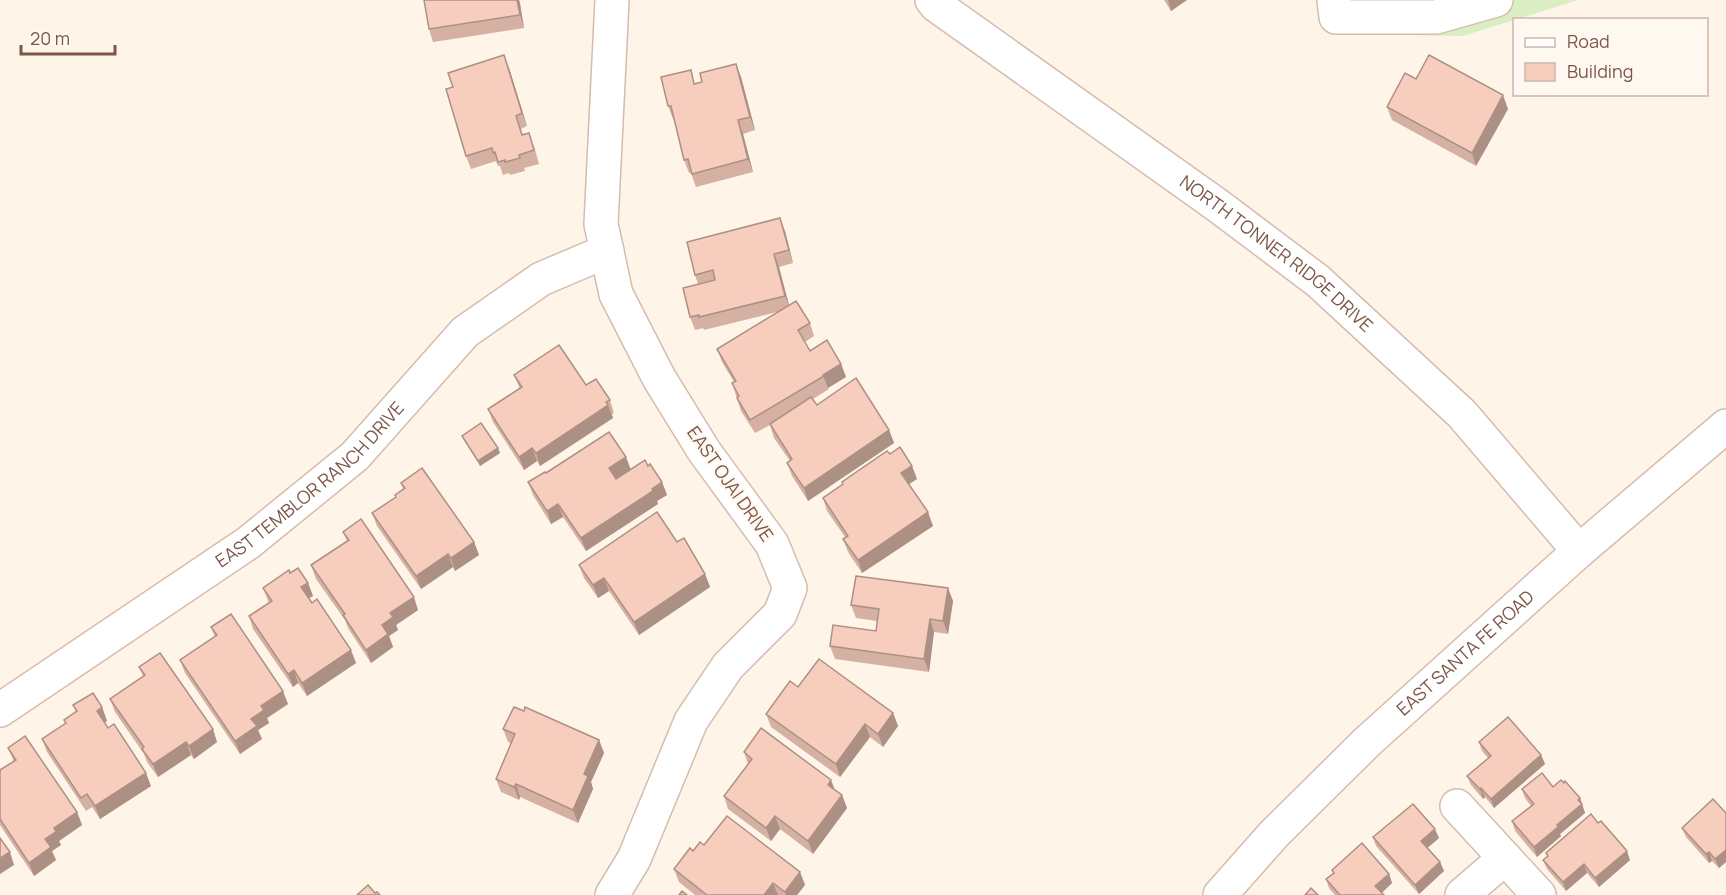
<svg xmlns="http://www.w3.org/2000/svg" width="1726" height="895" font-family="Manrope,sans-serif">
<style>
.green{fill:#daeec4}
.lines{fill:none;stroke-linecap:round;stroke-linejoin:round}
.minor-casing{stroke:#d5bcaf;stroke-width:36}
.minor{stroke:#fff;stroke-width:33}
.wall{fill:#d4b1a3}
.shaded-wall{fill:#ad9084}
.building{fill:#f7cebd;stroke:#ad9084;stroke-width:1.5}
.labels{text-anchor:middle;stroke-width:4.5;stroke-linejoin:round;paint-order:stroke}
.street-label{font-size:18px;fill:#7c5648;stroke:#fff8f1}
</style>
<rect width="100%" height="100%" fill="#fef4e8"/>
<!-- green -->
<polygon class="green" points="1408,0 1578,0 1463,36 1413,35"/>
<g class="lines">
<defs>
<g id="minor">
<path id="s1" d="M 932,0 L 936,5 L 1217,205 L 1318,281 L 1462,414 L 1579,551"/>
<polyline points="1334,0 1336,17 1436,17 1496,0"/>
<path id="s2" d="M 0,710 L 248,543 L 355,456 L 465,332 L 541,279 L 607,251"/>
<polyline points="1457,806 1539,895"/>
<polyline points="612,895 634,859 691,721 728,666 780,614 790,588 772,544 704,451 659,378 616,294 601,224 612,0"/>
<path id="s3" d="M 1220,895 L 1274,834 L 1367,742 L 1579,551 L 1726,426"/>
<polyline points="1462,895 1505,858"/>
</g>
</defs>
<!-- minor casing -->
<use href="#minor" class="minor-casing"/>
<!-- minor -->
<use href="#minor" class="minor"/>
</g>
<!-- wall -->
<g class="wall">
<polygon points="427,0 519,0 524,28 433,42 429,29"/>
<polygon points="1164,0 1187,0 1171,11"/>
<polygon points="509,68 527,126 521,129 523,135 534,146 539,164 524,168 525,171 510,175 509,173 503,175 500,166 498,166 496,161 471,169 466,156"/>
<polygon points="741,77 755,130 743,134 753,172 696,187 691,173 689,173 684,160 674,119 673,119 668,106 696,84"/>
<polygon points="1416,79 1508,109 1476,166 1392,120 1387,107"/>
<polygon points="785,231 793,263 779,267 789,306 810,323 814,336 805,342 810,351 841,364 846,377 828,388 829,389 813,399 817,405 889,430 894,443 808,501 792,476 787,463 790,461 774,438 770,425 755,433 741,411 732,383 734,382 722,362 717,349 781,311 704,330 703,328 695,330 690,317 698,284 695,275"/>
<polygon points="514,375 586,385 610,400 614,413 612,414 613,418 540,466 537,461 524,470 493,422 488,409 520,389"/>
<polygon points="462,436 500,453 480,466 464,440"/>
<polygon points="890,454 912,466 917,479 909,484 933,526 862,573 848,552 843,539 845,537 827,511 823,498 843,485 842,482"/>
<polygon points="648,466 662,482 667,495 657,501 658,504 586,551 563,517 551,524 533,495 528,482 546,473 630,469"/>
<polygon points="401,483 474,542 479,555 455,571 453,567 421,589 377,526 372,513 396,497 403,489"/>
<polygon points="343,532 418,610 396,625 398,630 389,636 393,647 371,663 348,628 345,620 316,579 311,565 347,541"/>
<polygon points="677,542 705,574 710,587 639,635 609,591 598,598 584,578 579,565"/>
<polygon points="290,573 308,583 313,596 308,598 356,663 307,696 298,683 293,687 253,629 249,616 269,603 263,588"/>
<polygon points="948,588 953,601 948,634 934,632 929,672 835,659 830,646 876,631 877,621 856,618 851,605"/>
<polygon points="211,627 288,704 267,718 269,723 258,730 262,739 240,754 185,673 180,660 215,637"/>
<polygon points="139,667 217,742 194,759 191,755 158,777 147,762 144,754 115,712 110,699 143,676"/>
<polygon points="798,687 893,713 898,726 883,747 870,737 840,777 771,727 766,714"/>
<polygon points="73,705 102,707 107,721 104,723 151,786 100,819 92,807 86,811 47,752 42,739 66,723 64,720 76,712"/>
<polygon points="524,711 599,740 604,753 591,782 593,789 578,823 520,797 519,800 501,792 496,779 511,743 508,742 503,729"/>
<polygon points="1479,742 1541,755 1545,764 1494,808 1485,797 1483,799 1471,785 1467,776 1488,758 1482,751"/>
<polygon points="8,748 77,812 82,825 59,841 61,845 52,851 56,860 34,876 0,825 0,770 14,762"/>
<polygon points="744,752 834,790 842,795 847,808 813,854 780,829 771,841 728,809 724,796 748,764"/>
<polygon points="1553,787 1580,798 1585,813 1560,834 1561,836 1537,857 1515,831 1512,821 1531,806 1525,798 1522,789"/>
<polygon points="1726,813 1726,862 1719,868 1712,861 1709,863 1686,837 1682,828"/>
<polygon points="1373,837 1439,838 1427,848 1440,862 1444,871 1419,894 1376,846"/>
<polygon points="693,851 800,872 805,885 797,895 695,895 679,882 674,869"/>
<polygon points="1546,853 1630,860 1599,887 1587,873 1566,891 1547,869 1543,860 1547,857"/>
<polygon points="1332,870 1389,874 1392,883 1382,893 1384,895 1335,895 1329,888 1326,879 1333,873"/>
</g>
<!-- shaded-wall -->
<g class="shaded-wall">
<polygon points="517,0 519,0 520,3 524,28 520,15"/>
<polygon points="1168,0 1187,0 1171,11"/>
<polygon points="504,55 509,68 527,126 522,113"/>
<polygon points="736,64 741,77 755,130 750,117"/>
<polygon points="1503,95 1508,109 1476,166 1472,153"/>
<polygon points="738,120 743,134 753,172 748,159"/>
<polygon points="780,218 785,231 793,263 789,250"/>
<polygon points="774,254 779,267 790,309 785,296"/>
<polygon points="841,364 846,377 828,388 823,375"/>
<polygon points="608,405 613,418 540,466 536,453"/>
<polygon points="889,430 894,443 808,501 804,488"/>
<polygon points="498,448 500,453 480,466 478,461"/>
<polygon points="532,448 537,461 524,470 519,457"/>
<polygon points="626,457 631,470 614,481 609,468"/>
<polygon points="912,466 917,479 906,486 901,473"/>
<polygon points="662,482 667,495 657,501 658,504 586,551 581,538"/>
<polygon points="558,504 563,517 551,524 547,511"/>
<polygon points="928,512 933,526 862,573 858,560"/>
<polygon points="474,542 479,555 455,571 451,558"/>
<polygon points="448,554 453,567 421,589 416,576"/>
<polygon points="705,574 710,587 639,635 634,622"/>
<polygon points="604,578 609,591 598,598 593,585"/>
<polygon points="308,583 313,596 306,600 301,587"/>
<polygon points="948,588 953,601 948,634 943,621"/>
<polygon points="414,597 418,610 396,625 398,630 389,636 393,647 371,663 366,650 382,625 390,613"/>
<polygon points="930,619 934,632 929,672 924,659"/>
<polygon points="351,650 356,663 307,696 302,683"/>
<polygon points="294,670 298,683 293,687 288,674"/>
<polygon points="283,691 288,704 267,718 269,723 258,730 262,739 240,754 235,741 261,706"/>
<polygon points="102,707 107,721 102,724 97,711"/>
<polygon points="893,713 898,726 883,747 878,734"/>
<polygon points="865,724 870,737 840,777 836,764"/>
<polygon points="213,729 217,742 194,759 189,746"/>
<polygon points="599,740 604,753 591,782 593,789 578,823 573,810 584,774"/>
<polygon points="186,742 191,755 158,777 153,764"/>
<polygon points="1541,755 1545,764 1494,808 1491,799"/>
<polygon points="146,773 151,786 100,819 95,806"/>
<polygon points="831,780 836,793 828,785"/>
<polygon points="516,784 520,797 519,800 514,787"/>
<polygon points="1481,788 1485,797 1483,799 1480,789"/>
<polygon points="842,795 847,808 813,854 808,841"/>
<polygon points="1580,798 1585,813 1560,834 1561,836 1537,857 1534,847"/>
<polygon points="77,812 82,825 59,841 61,845 52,851 56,860 34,876 29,863 54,828"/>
<polygon points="775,816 780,829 771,841 766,828"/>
<polygon points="1435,829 1439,838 1425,850 1421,841"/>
<polygon points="1726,850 1726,862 1719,868 1715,859"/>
<polygon points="1627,851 1630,860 1599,887 1595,878"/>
<polygon points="10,852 14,865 0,874 0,858"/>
<polygon points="1709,852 1712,861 1709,863 1706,854"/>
<polygon points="1440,862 1444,871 1419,894 1415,885"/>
<polygon points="1584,864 1587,873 1566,891 1563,882"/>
<polygon points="800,872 805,885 797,895 786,895 785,892"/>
<polygon points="1389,874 1392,883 1379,895 1375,886"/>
<polygon points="773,883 778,895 764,895"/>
</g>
<!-- building -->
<g class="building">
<polygon points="424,0 517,0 520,15 429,29"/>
<polygon points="504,55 522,113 516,116 522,135 529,133 534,150 519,155 520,158 505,162 505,160 498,162 495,152 493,153 492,148 466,156 446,89 453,87 448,73"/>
<polygon points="1429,55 1503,95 1472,153 1387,107 1405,73 1416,79"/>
<polygon points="736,64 750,117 738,120 748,159 692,174 688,159 684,160 671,106 668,106 661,77 691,70 694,84 702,82 700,73"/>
<polygon points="780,218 789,250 774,254 785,296 699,317 699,315 690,317 683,288 715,280 713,270 695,275 687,242"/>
<polygon points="796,301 810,323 798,330 810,351 827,340 841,364 823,375 824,376 750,420 737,398 739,396 732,383 736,381 717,349"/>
<polygon points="559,345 586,385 596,379 610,400 606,402 608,405 536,453 532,448 519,457 488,409 522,387 514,375"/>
<polygon points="856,378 889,430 804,488 787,463 792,459 770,424 811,397 817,405"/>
<polygon points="481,423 498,448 478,461 462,436"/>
<polygon points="609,432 626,457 609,468 616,479 645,460 648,466 650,464 662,482 652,489 653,491 581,538 558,504 547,511 528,482 545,472 546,473"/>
<polygon points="900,447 912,466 901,473 928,512 858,560 843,539 848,536 823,498 843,484 842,482 887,451 890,454"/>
<polygon points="422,468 474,542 451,558 448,554 416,576 372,513 396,497 395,495 405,488 401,483"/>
<polygon points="657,512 677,542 684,538 705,574 634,622 604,578 593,585 579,565"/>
<polygon points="361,519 414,597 390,613 393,617 382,625 388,634 366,650 343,615 345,614 311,565 349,540 343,532"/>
<polygon points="298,568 308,583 301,587 312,603 317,599 351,650 302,683 294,670 288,674 249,616 272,601 263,588 289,570 290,573"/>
<polygon points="856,576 948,588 943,621 930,619 924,659 830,646 833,625 876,631 879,609 851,605"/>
<polygon points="231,614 283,691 261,706 264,710 251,719 257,726 235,741 180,660 217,635 211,627"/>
<polygon points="160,653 213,729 189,746 186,742 153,764 142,749 144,747 110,699 145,675 139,667"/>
<polygon points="819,659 893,713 878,734 865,724 836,764 766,714 790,681 798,687"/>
<polygon points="93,693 102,707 97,711 108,728 114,724 146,773 95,806 87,794 81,798 42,739 66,723 64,720 77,711 73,705"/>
<polygon points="514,707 524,711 525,707 599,740 584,774 588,776 573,810 516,784 514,787 496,779 515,734 503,729"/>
<polygon points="1508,717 1541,755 1491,799 1481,788 1480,789 1467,776 1491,756 1479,742"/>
<polygon points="761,728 831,780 828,785 842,795 808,841 775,816 766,828 724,796 752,759 744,752"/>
<polygon points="25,736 77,812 54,828 56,832 45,839 51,847 29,863 0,819 0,770 16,760 8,748"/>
<polygon points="1542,773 1553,787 1561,780 1564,783 1565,781 1580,798 1578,800 1582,804 1557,825 1558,827 1534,847 1512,821 1534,804 1522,789"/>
<polygon points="1713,799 1726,813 1726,850 1715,859 1709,852 1706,854 1682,828"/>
<polygon points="1413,804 1435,829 1421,841 1440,862 1415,885 1373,837"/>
<polygon points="1591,814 1598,823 1601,821 1627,851 1595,878 1584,864 1563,882 1543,860 1548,856 1546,853"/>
<polygon points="727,816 800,872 785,892 773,883 764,895 707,895 674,869 690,848 693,851 700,842 704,845"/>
<polygon points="0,838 10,852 0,858"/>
<polygon points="1362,843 1389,874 1375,886 1384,895 1340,895 1326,879 1334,873 1332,870"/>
<polygon points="368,885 375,893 377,892 380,895 357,895"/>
<polygon points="1311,888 1318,895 1305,895"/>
<polygon points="682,891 687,895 679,895"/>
</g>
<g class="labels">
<!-- street labels -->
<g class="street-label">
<text dy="6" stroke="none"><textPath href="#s1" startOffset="428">NORTH TONNER RIDGE DRIVE</textPath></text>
<text dy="6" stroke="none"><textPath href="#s2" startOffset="384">EAST TEMBLOR RANCH DRIVE</textPath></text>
<text transform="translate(730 484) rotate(55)" y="6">EAST OJAI DRIVE</text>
<text dy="6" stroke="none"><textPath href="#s3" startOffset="345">EAST SANTA FE ROAD</textPath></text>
</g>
</g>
<!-- legend -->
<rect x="1513" y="18" width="195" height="78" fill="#fff8f1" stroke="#cbb7ad" stroke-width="1.5"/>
<rect x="1525" y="38" width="30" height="9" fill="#ffffff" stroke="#cbb7ad" stroke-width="1.5"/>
<text x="1567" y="48" font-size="18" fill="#7c5648">Road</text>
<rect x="1525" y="63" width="30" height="18" fill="#f7cebd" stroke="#cbb7ad" stroke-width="1.5"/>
<text x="1567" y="78" font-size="18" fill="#7c5648">Building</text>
<!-- scale -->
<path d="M21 45v9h94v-9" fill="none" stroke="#7c5648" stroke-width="3"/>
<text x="30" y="45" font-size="18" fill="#7c5648" stroke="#fff8f1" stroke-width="4.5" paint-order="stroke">20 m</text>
</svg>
